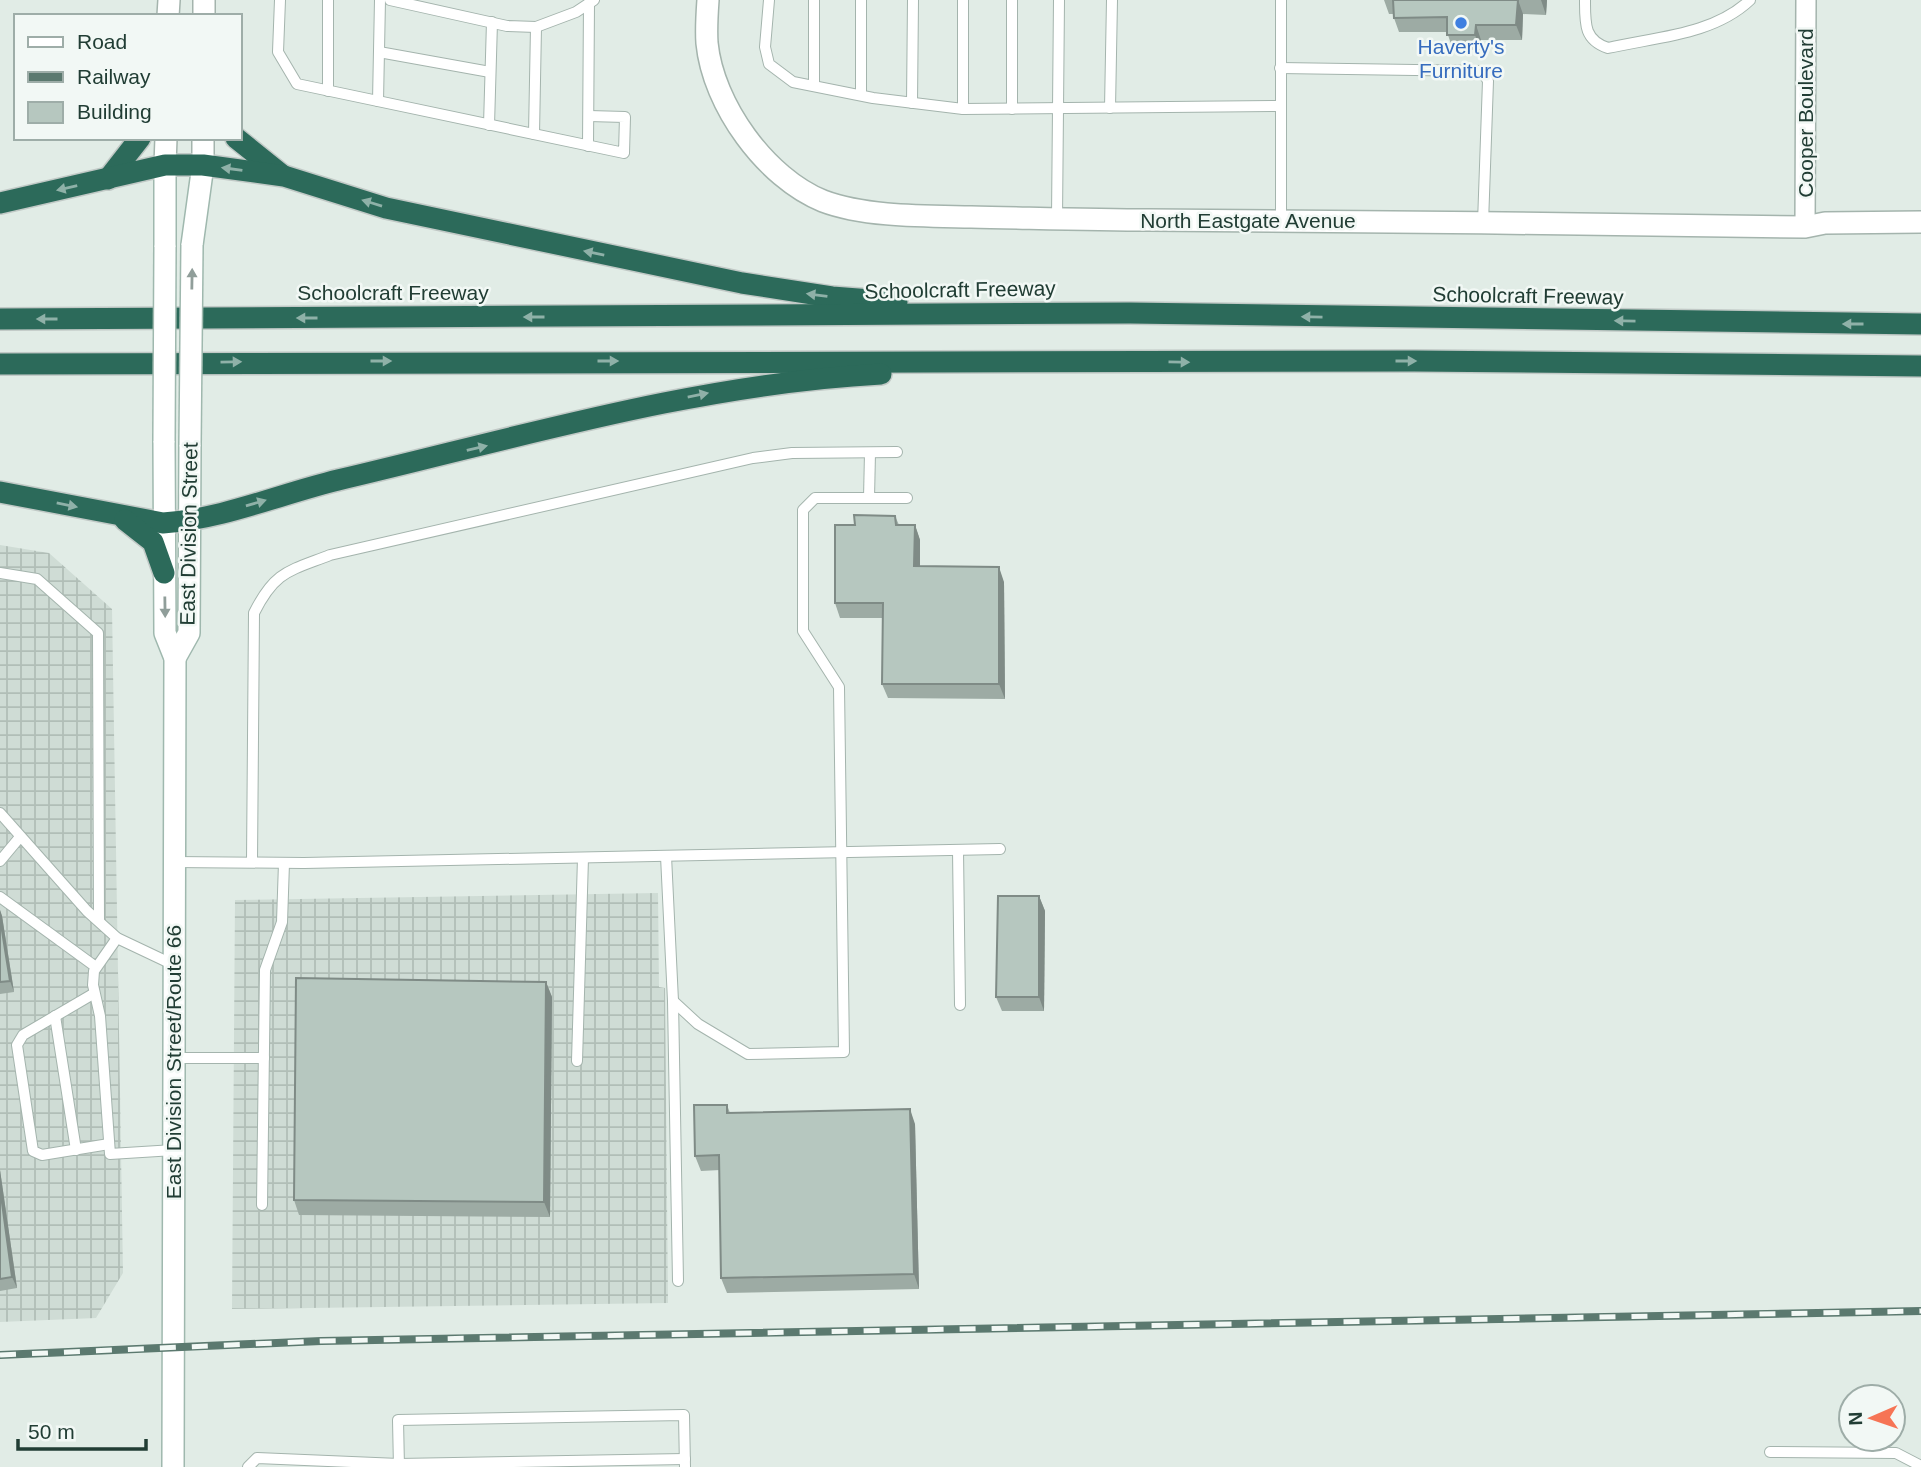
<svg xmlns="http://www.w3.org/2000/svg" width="1921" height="1467" font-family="Arial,sans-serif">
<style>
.industrial{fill:url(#industrial-grid)}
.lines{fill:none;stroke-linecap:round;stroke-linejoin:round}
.service-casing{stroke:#a4b4ad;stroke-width:12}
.minor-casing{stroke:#a4b4ad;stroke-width:22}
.tertiary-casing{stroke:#a4b4ad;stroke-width:24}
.secondary-casing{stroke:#9fb8ae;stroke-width:24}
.motorway-casing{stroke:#c1c9c6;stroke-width:24}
.service{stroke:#fff;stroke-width:10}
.minor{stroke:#fff;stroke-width:19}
.tertiary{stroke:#fff;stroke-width:21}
.secondary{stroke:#fff;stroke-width:21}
.motorway{stroke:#2c6a5a;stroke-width:21}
.rail-casing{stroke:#5b796f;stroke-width:8}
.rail{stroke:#f2f8f5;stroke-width:5;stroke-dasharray:16;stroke-linecap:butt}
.secondary-bridge-casing{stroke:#9fb8ae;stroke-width:24;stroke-linecap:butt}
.secondary-bridge{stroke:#fff;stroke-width:21}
.wall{fill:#9daba4}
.shaded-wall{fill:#7f8b86}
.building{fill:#b6c7bf;stroke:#7f8b86;stroke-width:2}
.oneway{fill:#8fb1a8}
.oneway2{fill:#909e9a}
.shop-dot{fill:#3f7fe0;stroke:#f2f8f5;stroke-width:2.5}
.labels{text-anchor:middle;stroke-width:5;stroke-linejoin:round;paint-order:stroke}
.shop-label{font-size:21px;fill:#366cbe;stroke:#f2f8f5}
.street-label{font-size:21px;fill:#213d34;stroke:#f2f8f5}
</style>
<defs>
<pattern id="industrial-grid" width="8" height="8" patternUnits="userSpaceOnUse" patternTransform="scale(1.75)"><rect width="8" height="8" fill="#cfdcd5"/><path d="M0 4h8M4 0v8" fill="none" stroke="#b1beb7"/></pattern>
</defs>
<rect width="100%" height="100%" fill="#e1ece6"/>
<!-- industrial -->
<g class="industrial">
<polygon points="0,545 49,553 112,609 123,1273 96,1318 0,1322"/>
<polygon points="658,893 659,987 665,988 668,1303 232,1309 235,900"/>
</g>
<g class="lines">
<defs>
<g id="service">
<polyline points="280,0 278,52 297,84 624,153 625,117 589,116"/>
<polyline points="390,0 507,26 536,27 576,12 594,0"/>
<polyline points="769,0 765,47 769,64 793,82 873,98 963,109 1280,106"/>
<polyline points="861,0 861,95"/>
<polyline points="963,0 963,109"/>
<polyline points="1012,0 1012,109"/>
<path d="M 1585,0 C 1585,24 1584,40 1608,48 C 1656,37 1713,35 1750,0"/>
<polyline points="379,52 490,72"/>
<polyline points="1280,68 1482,71 1488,81 1483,223"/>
<polyline points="814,86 814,0"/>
<polyline points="328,91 328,0"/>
<polyline points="378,101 380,0"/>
<polyline points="912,103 913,0"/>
<polyline points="1110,108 1112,0"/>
<polyline points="489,125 492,22"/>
<polyline points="534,134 536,27"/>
<polyline points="588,146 589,3"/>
<polyline points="1057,218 1059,0"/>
<polyline points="1281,221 1281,0"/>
<polyline points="869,498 870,453"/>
<polyline points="0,573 37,579 98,633 99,921"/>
<polyline points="0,813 87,911 117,938 174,965"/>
<polyline points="958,850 960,1005"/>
<polyline points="666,856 673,1001 678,1281"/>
<polyline points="0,861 20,837"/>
<polyline points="174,862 304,863 1000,849"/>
<path d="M 252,862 L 254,613 C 275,571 289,571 330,555 L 753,458 L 792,453 L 897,452"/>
<polyline points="0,897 96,967"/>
<polyline points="117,938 94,971 93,985 100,1016 110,1154 174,1150"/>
<polyline points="93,994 23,1035 17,1045 33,1151 42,1155 109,1144"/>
<polyline points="673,1001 698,1024 748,1054 844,1052 839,687 803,631 803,510 815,498 907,498"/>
<polyline points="55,1016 76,1150"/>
<polyline points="175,1058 264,1058"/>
<polyline points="577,1061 583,858"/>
<polyline points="262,1205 265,970 282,922 284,863"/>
<polyline points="1770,1452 1896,1453 1921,1466"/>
<polyline points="248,1467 257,1458 399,1464 685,1459"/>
<polyline points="399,1467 398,1420 684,1415 685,1467"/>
</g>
<polyline id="minor" points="1805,227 1806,0"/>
<g id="tertiary">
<polyline points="204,0 204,16"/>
<path d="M 708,0 C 707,14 706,29 707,43 C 713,105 766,178 823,201 C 865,217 926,216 971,217 C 1030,218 1090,220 1150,220 C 1368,221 1587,224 1805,227 L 1825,223 L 1921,222"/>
<polyline points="168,16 169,0"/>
<polyline points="165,165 166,138"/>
<polyline points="203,165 203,138"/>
</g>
<g id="secondary">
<polyline points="192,245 203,165"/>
<polyline points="165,247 165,165"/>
<polyline points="164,441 165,633 175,658 173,1467"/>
<polyline points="175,658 189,633 190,445"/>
</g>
<g id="motorway">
<polyline points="236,138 282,175"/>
<polyline points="108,179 140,138"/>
<polyline points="0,203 165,165 203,165 284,176 386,208 742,283 832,297 897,302"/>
<polyline points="0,319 1130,313 1921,324"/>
<polyline points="0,364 1414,361 1921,366"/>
<path d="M 0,492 L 163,523 C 223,519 280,494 338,480 C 517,438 696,384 881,374"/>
<polyline points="125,520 153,542 164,573"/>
</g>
</defs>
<!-- service casing -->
<use href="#service" class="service-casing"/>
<!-- minor casing -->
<use href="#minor" class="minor-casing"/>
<!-- tertiary casing -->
<use href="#tertiary" class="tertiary-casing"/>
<!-- secondary casing -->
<use href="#secondary" class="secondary-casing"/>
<!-- motorway casing -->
<use href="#motorway" class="motorway-casing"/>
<!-- service -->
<use href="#service" class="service"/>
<!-- minor -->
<use href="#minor" class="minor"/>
<!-- tertiary -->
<use href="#tertiary" class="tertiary"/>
<!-- secondary -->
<use href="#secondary" class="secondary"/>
<!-- motorway -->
<use href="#motorway" class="motorway"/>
<defs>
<polyline id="rail" points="0,1355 321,1341 1921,1311"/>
</defs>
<!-- rail casing -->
<use href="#rail" class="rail-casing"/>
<!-- rail -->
<use href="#rail" class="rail"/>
<defs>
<g id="secondary-bridge">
<polyline points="164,441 165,247"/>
<polyline points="190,445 192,245"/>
</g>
</defs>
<!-- secondary-bridge casing -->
<use href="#secondary-bridge" class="secondary-bridge-casing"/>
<!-- secondary-bridge -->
<use href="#secondary-bridge" class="secondary-bridge"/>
</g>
<!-- wall -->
<g class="wall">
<polygon points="1384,0 1547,0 1546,15 1523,14 1522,40 1481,40 1481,50 1453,50 1447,32 1399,32 1394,18 1394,14 1389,14"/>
<polygon points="895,516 899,525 915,525 920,540 920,566 1004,582 1005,699 888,698 882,684 883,618 840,618 835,603 855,525"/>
<polygon points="1039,896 1045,911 1044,1011 1002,1011 996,997"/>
<polygon points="0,910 2,916 14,992 0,994"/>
<polygon points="546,982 552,997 550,1217 299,1215 294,1200"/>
<polygon points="727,1105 730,1113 915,1124 919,1289 727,1293 721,1278 720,1170 701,1171 695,1156"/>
<polygon points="0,1170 17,1288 0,1291"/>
</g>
<!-- shaded-wall -->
<g class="shaded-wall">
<polygon points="1518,0 1523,14 1522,40 1516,25"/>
<polygon points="1541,0 1547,0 1546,15"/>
<polygon points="1476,25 1481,40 1481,50 1475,35"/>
<polygon points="915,525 920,540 920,581 914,566"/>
<polygon points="999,567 1004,582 1005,699 999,684"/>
<polygon points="1039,896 1045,911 1044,1011 1039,997"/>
<polygon points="0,910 2,916 14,992 10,981 0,918"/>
<polygon points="546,982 552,997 550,1217 544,1202"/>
<polygon points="910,1109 915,1124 919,1289 914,1274"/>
<polygon points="0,1170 17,1288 12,1277 0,1188"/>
</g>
<!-- building -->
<g class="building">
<polygon points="1393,0 1518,0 1516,25 1476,25 1475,35 1447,35 1447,17 1394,18"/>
<polygon points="854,515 895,516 896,525 915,525 914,566 999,567 999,684 882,684 883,603 835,603 835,525 855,525"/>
<polygon points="998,896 1039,896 1039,997 996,997"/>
<polygon points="0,918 10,981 0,982"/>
<polygon points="296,978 546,982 544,1202 294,1200"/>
<polygon points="694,1105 727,1105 727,1113 910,1109 914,1274 721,1278 719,1155 695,1156"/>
<polygon points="0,1188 12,1277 0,1279"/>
</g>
<!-- one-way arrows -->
<defs><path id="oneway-solid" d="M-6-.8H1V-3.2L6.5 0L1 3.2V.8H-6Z" transform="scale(1.75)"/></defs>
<g class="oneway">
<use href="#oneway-solid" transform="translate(232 169) rotate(-172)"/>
<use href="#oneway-solid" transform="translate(67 188) rotate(167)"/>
<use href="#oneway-solid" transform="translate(372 203) rotate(-163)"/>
<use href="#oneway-solid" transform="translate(594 253) rotate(-168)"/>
<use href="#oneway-solid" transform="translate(817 295) rotate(-173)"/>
<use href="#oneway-solid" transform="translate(534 317) rotate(180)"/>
<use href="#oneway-solid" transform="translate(1312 317) rotate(-179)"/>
<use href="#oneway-solid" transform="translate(307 318) rotate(180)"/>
<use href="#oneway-solid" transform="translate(47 319) rotate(180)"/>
<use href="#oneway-solid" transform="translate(1625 321) rotate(-179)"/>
<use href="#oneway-solid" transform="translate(1853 324) rotate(-180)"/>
<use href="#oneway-solid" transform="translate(381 361)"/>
<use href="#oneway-solid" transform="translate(608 361)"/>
<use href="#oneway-solid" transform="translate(1406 361)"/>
<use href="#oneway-solid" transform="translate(231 362) rotate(-1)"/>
<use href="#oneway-solid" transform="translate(1179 362) rotate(1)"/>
<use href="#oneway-solid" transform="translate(698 395) rotate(-11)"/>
<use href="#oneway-solid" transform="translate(477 448) rotate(-13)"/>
<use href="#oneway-solid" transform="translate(256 503) rotate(-16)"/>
<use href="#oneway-solid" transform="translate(67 505) rotate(11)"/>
</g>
<g class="oneway2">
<use href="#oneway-solid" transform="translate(192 279) rotate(-89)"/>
<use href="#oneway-solid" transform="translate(165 607) rotate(89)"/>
</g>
<!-- markers -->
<circle class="shop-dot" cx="1461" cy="23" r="7"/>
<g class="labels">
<!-- shop labels -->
<g class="shop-label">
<text x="1461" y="54">Haverty's<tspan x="1461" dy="24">Furniture</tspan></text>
</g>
<!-- street labels -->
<g class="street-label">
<text transform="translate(1806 113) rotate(-90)" y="7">Cooper Boulevard</text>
<text x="1248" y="228">North Eastgate Avenue</text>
<text transform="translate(960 290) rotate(-1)" y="7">Schoolcraft Freeway</text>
<text x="393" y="300">Schoolcraft Freeway</text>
<text transform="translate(1528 296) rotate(1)" y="7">Schoolcraft Freeway</text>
<text transform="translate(189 534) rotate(-89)" y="7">East Division Street</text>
<text transform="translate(174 1062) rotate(-90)" y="7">East Division Street/Route 66</text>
</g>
</g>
<!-- legend -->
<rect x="14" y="14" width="228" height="126" fill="#f2f8f5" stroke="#9eada8" stroke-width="2"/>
<rect x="28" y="37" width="35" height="10" fill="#ffffff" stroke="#9eada8" stroke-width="2"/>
<text x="77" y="49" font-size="21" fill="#213d34">Road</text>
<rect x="28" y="72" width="35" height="10" fill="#5b796f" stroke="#9eada8" stroke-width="2"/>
<text x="77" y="84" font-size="21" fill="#213d34">Railway</text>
<rect x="28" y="102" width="35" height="21" fill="#b6c7bf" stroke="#9eada8" stroke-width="2"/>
<text x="77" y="119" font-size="21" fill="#213d34">Building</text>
<!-- north arrow -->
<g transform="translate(1872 1418) rotate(268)"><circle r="33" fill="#f2f8f5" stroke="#9eada8" stroke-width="2"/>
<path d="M0-5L12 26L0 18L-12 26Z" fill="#f67455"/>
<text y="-10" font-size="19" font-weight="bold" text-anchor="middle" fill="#213d34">N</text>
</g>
<!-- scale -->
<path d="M18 1439v10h128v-10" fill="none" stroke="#213d34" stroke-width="3.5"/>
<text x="28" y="1439" font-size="21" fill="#213d34" stroke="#f2f8f5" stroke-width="5" paint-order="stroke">50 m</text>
</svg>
